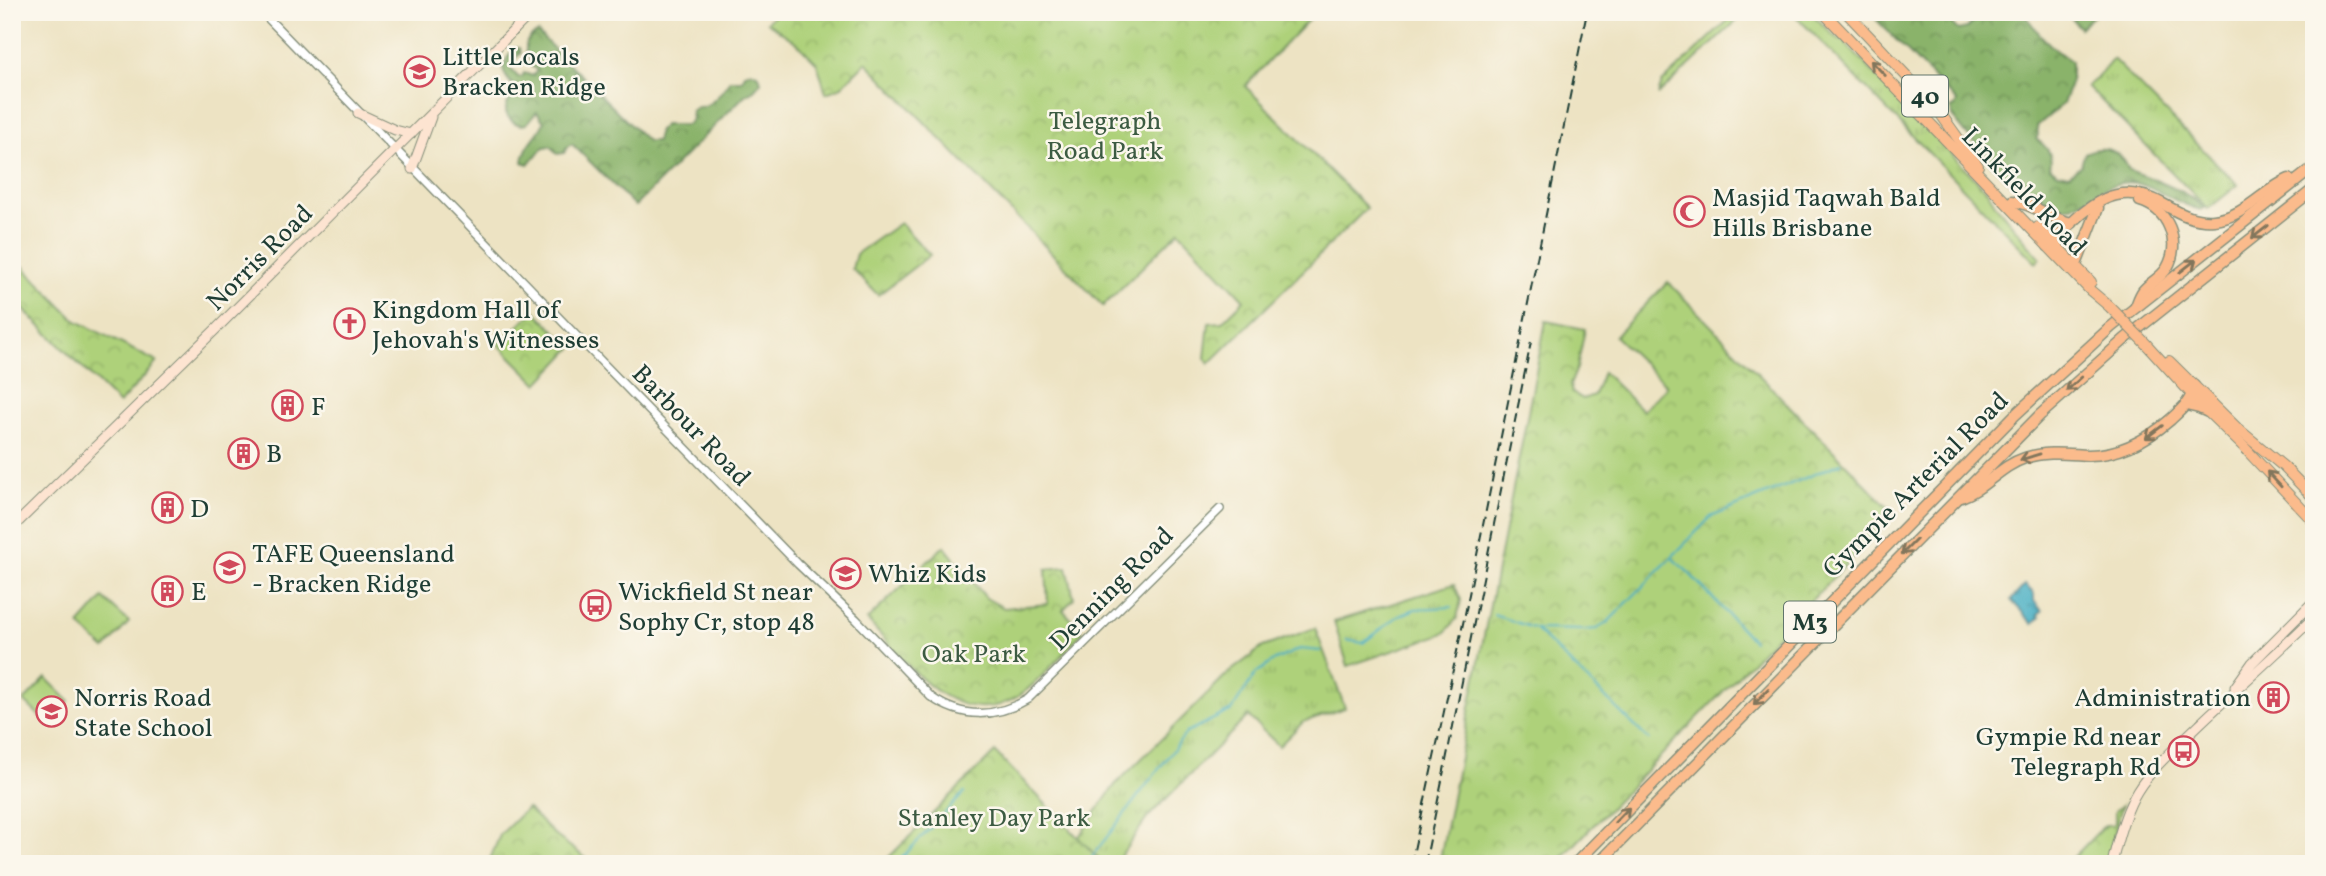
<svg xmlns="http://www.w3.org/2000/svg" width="2326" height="876" font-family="Vollkorn,serif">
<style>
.grass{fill:url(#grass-tufts);stroke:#668757;stroke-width:2}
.forest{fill:url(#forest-crowns);stroke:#54784f;stroke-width:2}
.park{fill:url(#park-crowns);stroke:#668757;stroke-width:2}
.pitch{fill:#aed17a;stroke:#668757;stroke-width:2}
.water{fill:url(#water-ripples);stroke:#32757c;stroke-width:2}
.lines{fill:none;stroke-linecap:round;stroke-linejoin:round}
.stream{stroke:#44adc3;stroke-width:2}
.tertiary-casing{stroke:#86907c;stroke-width:10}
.secondary-casing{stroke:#86907c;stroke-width:11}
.primary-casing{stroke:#86907c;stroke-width:12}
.motorway-casing{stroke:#86907c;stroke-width:13}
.tertiary{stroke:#fff;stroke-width:7}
.secondary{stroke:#fde4d1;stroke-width:9}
.primary{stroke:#fbbb8c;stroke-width:10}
.motorway{stroke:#fbbb8c;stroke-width:10}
.rail{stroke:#1f3d34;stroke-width:2;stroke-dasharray:10 5;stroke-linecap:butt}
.primary-bridge-casing{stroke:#86907c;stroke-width:12;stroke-linecap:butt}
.primary-bridge{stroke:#fbbb8c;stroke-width:10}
.oneway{stroke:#82765c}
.labels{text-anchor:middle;stroke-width:5;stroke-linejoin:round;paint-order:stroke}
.shield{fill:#fbf7ec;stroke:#61756b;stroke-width:2}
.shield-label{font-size:24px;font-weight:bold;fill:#1f3d34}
.poi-label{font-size:26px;fill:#1f3d34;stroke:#fbf7ec;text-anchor:start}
.park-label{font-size:26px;fill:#3c5b42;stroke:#fbf7ec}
.street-label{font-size:26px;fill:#1f3d34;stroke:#fbf7ec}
</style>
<defs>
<pattern id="grass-tufts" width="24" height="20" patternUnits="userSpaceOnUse" patternTransform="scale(1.75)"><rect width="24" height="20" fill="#aed17a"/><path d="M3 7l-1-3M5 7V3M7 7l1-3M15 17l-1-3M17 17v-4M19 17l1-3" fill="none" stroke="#95b46a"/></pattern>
<pattern id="forest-crowns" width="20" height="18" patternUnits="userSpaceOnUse" patternTransform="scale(1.75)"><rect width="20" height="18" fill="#8ab36a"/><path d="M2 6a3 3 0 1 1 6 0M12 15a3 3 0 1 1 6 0" fill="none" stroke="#709358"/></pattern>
<pattern id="park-crowns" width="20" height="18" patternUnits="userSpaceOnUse" patternTransform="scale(1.75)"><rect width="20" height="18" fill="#aed17a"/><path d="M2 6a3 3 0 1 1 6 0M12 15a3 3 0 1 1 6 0" fill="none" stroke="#95b46a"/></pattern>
<pattern id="water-ripples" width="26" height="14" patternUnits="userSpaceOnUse" patternTransform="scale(1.75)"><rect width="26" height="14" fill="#44adc3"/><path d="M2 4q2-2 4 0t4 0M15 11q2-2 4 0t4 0" fill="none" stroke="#388e9f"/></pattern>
</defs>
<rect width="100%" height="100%" fill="#fbf7ec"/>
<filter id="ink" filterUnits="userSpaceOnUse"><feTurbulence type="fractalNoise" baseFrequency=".0143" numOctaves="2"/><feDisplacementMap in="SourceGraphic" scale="14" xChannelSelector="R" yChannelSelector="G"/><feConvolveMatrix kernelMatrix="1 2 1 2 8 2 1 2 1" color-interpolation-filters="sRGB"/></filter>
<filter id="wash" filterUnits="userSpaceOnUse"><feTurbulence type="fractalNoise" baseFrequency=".00686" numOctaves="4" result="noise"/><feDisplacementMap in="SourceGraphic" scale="28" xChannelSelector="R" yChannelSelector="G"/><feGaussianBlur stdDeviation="1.57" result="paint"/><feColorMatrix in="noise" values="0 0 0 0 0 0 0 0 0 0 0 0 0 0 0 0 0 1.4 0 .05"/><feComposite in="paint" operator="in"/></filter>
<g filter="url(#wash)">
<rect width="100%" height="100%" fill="#ede3c3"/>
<!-- grass -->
<g class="grass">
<polygon points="1737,12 1746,12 1658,95 1662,83"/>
<polygon points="1792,12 1810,12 1833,35 1844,42 1988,192 1997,207 2040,258 2036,263"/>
<polygon points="2113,59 2238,185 2208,209 2087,86 2096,79"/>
<polygon points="1454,584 1461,600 1457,618 1445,633 1348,666 1334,622"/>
<polygon points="1315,628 1345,708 1303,722 1279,746 1248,716 1148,817 1115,864 1104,864 1078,838 1115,785 1227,674 1263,647"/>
</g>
<!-- forest -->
<g class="forest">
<path d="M 1869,12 L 1940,12 L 1958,30 L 1967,28 L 1983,12 L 2023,12 C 2036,32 2051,48 2071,61 L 2071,81 L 2063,104 L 2037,126 L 2038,135 L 2036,139 C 2047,147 2053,153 2050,167 L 2058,173 L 2069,175 L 2081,165 L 2085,153 C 2104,144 2120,149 2129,170 C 2147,176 2193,194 2204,208 L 2201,210 C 2179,205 2157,188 2136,183 C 2111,178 2094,198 2071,206 C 2031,221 1974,143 1952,116 L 1951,109 L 1955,107 L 1957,102 Z"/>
<polygon points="2066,12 2098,12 2080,28"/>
<path d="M 538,33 L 647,141 L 656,141 L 659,130 L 664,125 L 687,125 L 692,119 L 691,111 L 697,107 C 711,108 722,92 730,80 L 742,80 L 745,74 L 751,71 L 759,75 L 761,82 L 754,90 L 745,95 L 635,206 L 572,144 L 567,147 L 564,153 L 557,154 L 551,146 L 544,147 L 528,164 L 523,162 C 524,145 538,137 544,122 L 537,112 C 533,115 530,122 526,124 C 517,127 505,118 506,108 C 507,102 511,98 515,94 L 516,89 C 499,70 500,68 514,48 L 519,48 L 521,53 L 511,62 L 509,67 L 518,77 L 522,77 L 524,73 L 533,76 L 537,70 L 531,66 L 532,63 C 523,53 523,37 538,33 Z"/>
</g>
<!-- park -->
<g class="park">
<polygon points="777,12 818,12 823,17 829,12 1316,12 1245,86 1367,208 1209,364 1205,358 1209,323 1222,322 1244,300 1179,231 1103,306 866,62 840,88 826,93 817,63 797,43 767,22"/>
<polygon points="900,223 930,255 878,295 852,269 856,254"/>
<polygon points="12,255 75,320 157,362 119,404 12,298"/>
<polygon points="1668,282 1895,514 1556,864 1439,864 1546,321 1585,329 1577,368 1570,385 1572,393 1583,399 1594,395 1603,372 1643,411 1667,386 1615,336"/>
<polygon points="535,311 572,348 538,384 498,344"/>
<path d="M 944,546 L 986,598 L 1004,608 L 1048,604 L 1046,569 L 1067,567 L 1074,598 L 1063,610 L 1083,632 C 1065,651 1039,683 1017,697 C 954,735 905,660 867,620 Z"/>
<polygon points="995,752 1104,864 882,864"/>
<polygon points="2122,805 2107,864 2067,864 2105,825 2112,825 2115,822 2115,811"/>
<polygon points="527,808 556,836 594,864 488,864 500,835"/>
</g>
<!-- pitch -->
<g class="pitch">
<polygon points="103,598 129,622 105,649 79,625"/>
<polygon points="46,678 69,701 48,724 24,701"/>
</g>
<!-- water -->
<polygon class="water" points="2025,585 2034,594 2034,601 2042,611 2038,615 2040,617 2033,624 2011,600"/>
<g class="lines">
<!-- stream -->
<g class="stream">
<polyline points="1673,559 1687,571 1753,641"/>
<polyline points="1494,615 1536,629 1584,630 1597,629 1607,623 1711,517 1841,463"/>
<polyline points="1537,631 1649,740"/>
<polyline points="1346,640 1363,643 1397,617 1415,609 1452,607"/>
<polyline points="1090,859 1187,732 1232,710 1256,673 1275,660 1300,649 1321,651"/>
<polyline points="896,864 964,793"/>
</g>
</g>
</g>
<g filter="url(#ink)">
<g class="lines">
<defs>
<path id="tertiary" d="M 262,12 L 798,564 L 856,619 L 931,697 C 962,719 996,718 1028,699 L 1220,509"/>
<g id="secondary">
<polyline points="358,113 395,130 411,134"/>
<polyline points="412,169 431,117"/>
<polyline points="12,528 217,328 532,12"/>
<polyline points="2235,687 2252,663 2314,601"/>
<path d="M 2112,864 C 2117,841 2123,818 2134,797 C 2145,776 2163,760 2179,744 C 2223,700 2270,661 2314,617"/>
</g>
<g id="primary">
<polyline points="1823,12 2091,291 2110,307"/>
<polyline points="1846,12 1935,106 1978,166"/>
<polyline points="2038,227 2091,282"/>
<polyline points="2147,345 2208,412 2242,445 2314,522"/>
<polyline points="2169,361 2237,428 2284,467 2314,498"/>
</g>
<g id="motorway">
<path d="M 2012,201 C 2033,203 2050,219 2072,223"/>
<path d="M 2048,246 C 2082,213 2112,175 2163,204 C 2179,213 2195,222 2214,220 C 2245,217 2263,190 2289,179"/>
<polyline points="2076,265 2098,208"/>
<path d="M 2136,306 C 2138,301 2140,295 2143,291 C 2150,282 2161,278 2167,268 C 2182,242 2168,209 2140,201"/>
<polyline points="2186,405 2199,408 2208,412"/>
<path d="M 1961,497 C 1985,489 2000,466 2025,458 C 2047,451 2066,454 2088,455 C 2120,455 2147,440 2170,420 C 2181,410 2192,401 2194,386"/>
<polyline points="1575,864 2015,415 2111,327 2314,167"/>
<polyline points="1598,864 2040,415 2125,339 2314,189"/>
</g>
</defs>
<!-- tertiary casing -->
<use href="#tertiary" class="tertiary-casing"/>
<!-- secondary casing -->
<use href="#secondary" class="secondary-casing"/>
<!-- primary casing -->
<use href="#primary" class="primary-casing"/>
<!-- motorway casing -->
<use href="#motorway" class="motorway-casing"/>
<!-- tertiary -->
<use href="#tertiary" class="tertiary"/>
<!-- secondary -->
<use href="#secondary" class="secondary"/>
<!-- primary -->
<use href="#primary" class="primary"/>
<!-- motorway -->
<use href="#motorway" class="motorway"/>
<!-- rail -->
<g class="rail">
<polyline points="1411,864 1464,619 1587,12"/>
<polyline points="1425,864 1531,342"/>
</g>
<defs>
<polyline id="primary-bridge" points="2110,307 2147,345"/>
</defs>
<!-- primary-bridge casing -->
<use href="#primary-bridge" class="primary-bridge-casing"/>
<!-- primary-bridge -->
<use href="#primary-bridge" class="primary-bridge"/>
</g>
<!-- one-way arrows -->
<defs><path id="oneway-shaft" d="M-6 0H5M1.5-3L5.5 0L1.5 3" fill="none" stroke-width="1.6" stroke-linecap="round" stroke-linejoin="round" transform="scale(1.75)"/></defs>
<g class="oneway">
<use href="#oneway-shaft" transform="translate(1878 68) rotate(-134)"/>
<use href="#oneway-shaft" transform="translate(2260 232) rotate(142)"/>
<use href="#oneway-shaft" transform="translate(2188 266) rotate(-38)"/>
<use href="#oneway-shaft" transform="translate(2074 384) rotate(138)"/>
<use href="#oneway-shaft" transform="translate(2154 432) rotate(143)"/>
<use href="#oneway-shaft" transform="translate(2030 457) rotate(163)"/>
<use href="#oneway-shaft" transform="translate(2274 479) rotate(-133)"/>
<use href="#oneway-shaft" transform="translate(1909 547) rotate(135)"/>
<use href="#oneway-shaft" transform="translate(1761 697) rotate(134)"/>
<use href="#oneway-shaft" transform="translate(1622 815) rotate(-46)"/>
</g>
</g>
<!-- icons -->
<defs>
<symbol id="school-ring" viewBox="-11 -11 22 22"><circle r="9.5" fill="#fbf7ec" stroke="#d1495b" stroke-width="1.5"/><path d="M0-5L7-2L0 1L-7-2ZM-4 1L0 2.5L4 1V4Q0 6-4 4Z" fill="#d1495b"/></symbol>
<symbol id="mosque-ring" viewBox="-11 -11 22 22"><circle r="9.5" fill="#fbf7ec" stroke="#d1495b" stroke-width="1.5"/><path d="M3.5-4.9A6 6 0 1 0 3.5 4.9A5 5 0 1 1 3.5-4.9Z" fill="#d1495b"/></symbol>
<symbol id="church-ring" viewBox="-11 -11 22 22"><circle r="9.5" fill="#fbf7ec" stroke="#d1495b" stroke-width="1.5"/><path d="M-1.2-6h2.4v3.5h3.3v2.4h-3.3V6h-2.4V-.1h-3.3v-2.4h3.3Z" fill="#d1495b"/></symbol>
<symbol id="building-ring" viewBox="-11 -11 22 22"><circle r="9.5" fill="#fbf7ec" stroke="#d1495b" stroke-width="1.5"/><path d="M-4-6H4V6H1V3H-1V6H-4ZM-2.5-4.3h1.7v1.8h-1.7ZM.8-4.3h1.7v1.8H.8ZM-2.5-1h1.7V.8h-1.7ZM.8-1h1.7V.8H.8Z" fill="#d1495b"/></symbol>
<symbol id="university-ring" viewBox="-11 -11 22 22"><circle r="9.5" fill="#fbf7ec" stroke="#d1495b" stroke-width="1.5"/><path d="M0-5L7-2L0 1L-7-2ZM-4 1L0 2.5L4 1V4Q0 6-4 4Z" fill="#d1495b"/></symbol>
<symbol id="bus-ring" viewBox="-11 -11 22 22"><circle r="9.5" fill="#fbf7ec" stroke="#d1495b" stroke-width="1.5"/><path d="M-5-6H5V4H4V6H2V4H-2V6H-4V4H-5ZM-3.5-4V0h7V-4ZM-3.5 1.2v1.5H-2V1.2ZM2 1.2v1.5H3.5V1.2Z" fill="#d1495b"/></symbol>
</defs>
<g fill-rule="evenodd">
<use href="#school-ring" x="402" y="54" width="35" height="35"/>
<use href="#mosque-ring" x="1672" y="194" width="35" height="35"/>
<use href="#church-ring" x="332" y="306" width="35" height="35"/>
<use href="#building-ring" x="270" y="388" width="35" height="35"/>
<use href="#building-ring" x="226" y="436" width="35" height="35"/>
<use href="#building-ring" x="150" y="490" width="35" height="35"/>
<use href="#university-ring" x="212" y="550" width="35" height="35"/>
<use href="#school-ring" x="828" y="556" width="35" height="35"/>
<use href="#building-ring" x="150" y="574" width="35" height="35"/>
<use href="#bus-ring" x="578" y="588" width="35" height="35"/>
<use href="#building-ring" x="2256" y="680" width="35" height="35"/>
<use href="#school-ring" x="34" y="694" width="35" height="35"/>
<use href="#bus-ring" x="2166" y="734" width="35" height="35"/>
</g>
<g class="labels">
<!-- shield labels -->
<g class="shield">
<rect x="1902" y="75.5" width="46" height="41" rx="5"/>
<rect x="1784" y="601.5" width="52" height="41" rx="5"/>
</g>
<g class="shield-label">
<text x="1925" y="104">40</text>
<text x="1810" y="630">M3</text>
</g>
<!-- poi labels -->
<g class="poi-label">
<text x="442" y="65">Little Locals<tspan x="442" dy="30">Bracken Ridge</tspan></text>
<text x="1712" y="206">Masjid Taqwah Bald<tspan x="1712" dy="30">Hills Brisbane</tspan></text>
<text x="372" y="318">Kingdom Hall of<tspan x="372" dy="30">Jehovah's Witnesses</tspan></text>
<text x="311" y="415">F</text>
<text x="266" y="462">B</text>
<text x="190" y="517">D</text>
<text x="252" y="562">TAFE Queensland<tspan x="252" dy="30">- Bracken Ridge</tspan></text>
<text x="868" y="582">Whiz Kids</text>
<text x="191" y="600">E</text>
<text x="618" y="600">Wickfield St near<tspan x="618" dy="30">Sophy Cr, stop 48</tspan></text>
<text x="74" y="706">Norris Road<tspan x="74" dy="30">State School</tspan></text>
<text x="2251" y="706" text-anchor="end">Administration</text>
<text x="2161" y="745" text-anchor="end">Gympie Rd near<tspan x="2161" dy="30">Telegraph Rd</tspan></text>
</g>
<!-- park labels -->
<g class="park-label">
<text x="1105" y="129">Telegraph<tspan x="1105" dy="30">Road Park</tspan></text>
<text x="974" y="662">Oak Park</text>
<text x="994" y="826">Stanley Day Park</text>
</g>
<!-- street labels -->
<g class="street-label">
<text transform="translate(2025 191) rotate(46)" y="9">Linkfield Road</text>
<text transform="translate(259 257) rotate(-45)" y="9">Norris Road</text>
<text transform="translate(692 425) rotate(46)" y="9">Barbour Road</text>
<text transform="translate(1915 484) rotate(-45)" y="9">Gympie Arterial Road</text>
<text transform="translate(1111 588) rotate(-45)" y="9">Denning Road</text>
</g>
</g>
<!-- margin -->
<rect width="2326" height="876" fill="none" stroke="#fbf7ec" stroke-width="42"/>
</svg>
